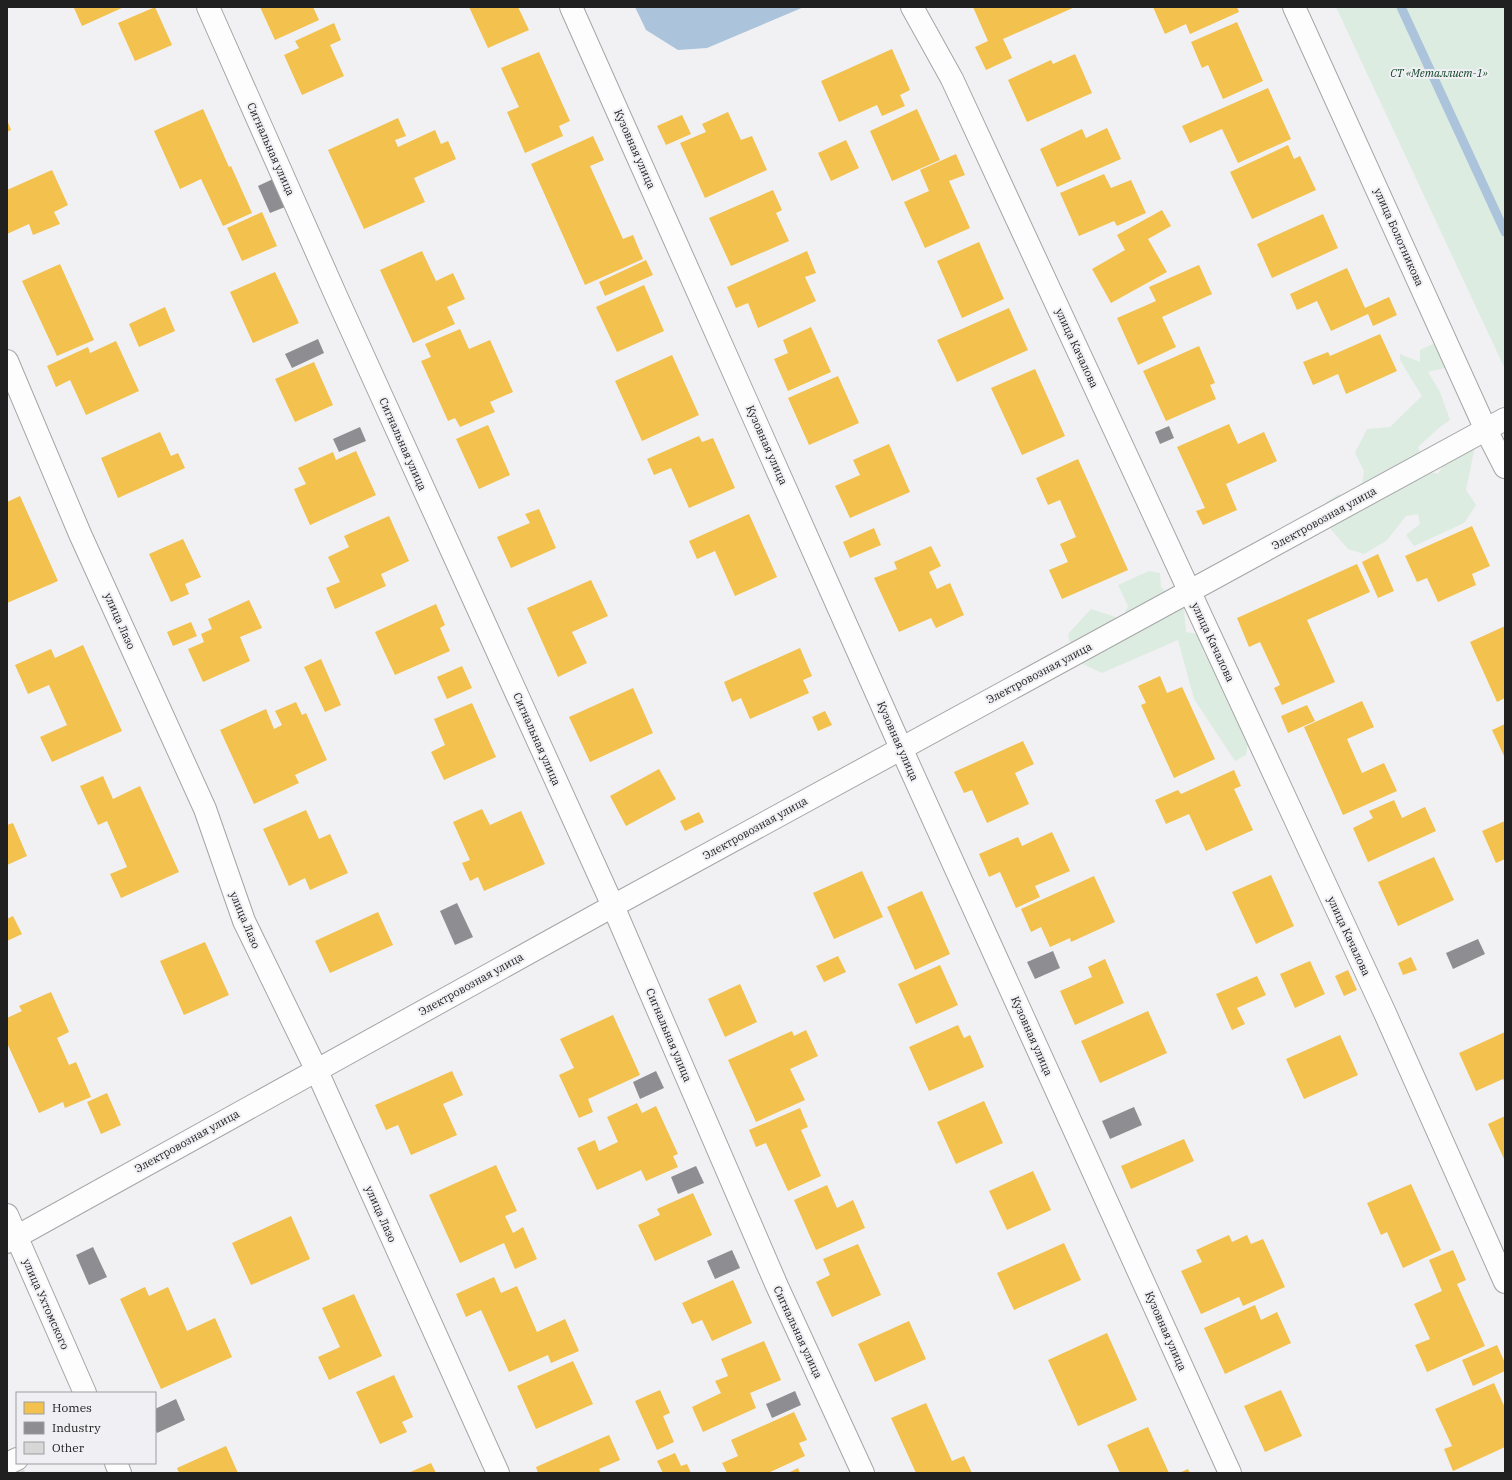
<svg xmlns="http://www.w3.org/2000/svg" width="1512" height="1480" font-family="'IBM Plex Serif',serif">
<style>
.green{fill:#dcece1}
.water{fill:#abc4db}
.homes{fill:#f2c14e}
.industry{fill:#8d8d92}
.lines{fill:none;stroke-linecap:round;stroke-linejoin:round}
.stream{stroke:#abc4db;stroke-width:9}
.building{fill:#d8d7d8}
.minor-casing{stroke:#a5a5a7;stroke-width:24}
.minor{stroke:#fdfdfd;stroke-width:22}
.labels{text-anchor:middle;stroke-width:4;stroke-linejoin:round;paint-order:stroke}
.park-label{font-size:11px;font-style:italic;fill:#0c4024;stroke:#f0f0f4}
.street-label{font-size:11px;fill:#202021;stroke:#f0f0f4}
</style>
<rect width="100%" height="100%" fill="#f1f1f3"/>
<!-- green -->
<g class="green">
<polygon points="1336,7 1505,7 1505,369"/>
<polygon points="1437,342 1446,352 1445,368 1428,372 1440,392 1450,420 1440,427 1418,447 1429,472 1438,474 1456,441 1471,447 1474,451 1466,490 1476,505 1464,523 1414,546 1406,535 1420,524 1418,514 1406,516 1386,541 1364,554 1348,549 1330,528 1326,502 1339,494 1359,508 1364,471 1355,453 1367,429 1390,427 1422,396 1400,360 1400,354 1420,362 1420,350"/>
<polygon points="1149,571 1160,573 1161,587 1184,608 1186,632 1215,637 1217,645 1202,650 1240,709 1248,743 1246,755 1235,761 1194,699 1178,640 1102,673 1074,660 1068,634 1091,609 1122,619 1128,606 1118,585"/>
</g>
<!-- water -->
<polygon class="water" points="635,7 804,7 707,48 678,50 646,30"/>
<!-- homes -->
<g class="homes">
<polygon points="76,7 124,7 82,26 74,8"/>
<polygon points="155,7 172,45 135,61 118,23"/>
<polygon points="260,7 313,7 319,20 275,40"/>
<polygon points="469,7 518,7 529,30 488,48"/>
<polygon points="973,7 1075,7 1003,39 1012,58 986,70 975,47 988,41"/>
<polygon points="1153,7 1237,7 1239,12 1190,34 1186,24 1165,34"/>
<polygon points="1237,22 1263,81 1223,99 1208,65 1202,68 1191,42"/>
<polygon points="334,23 341,40 330,45 344,76 302,95 284,55 299,48 295,41"/>
<polygon points="892,49 910,90 900,95 905,106 882,116 877,105 839,122 821,81"/>
<polygon points="539,52 570,121 559,126 563,136 525,153 507,112 519,107 501,68"/>
<polygon points="1075,54 1092,93 1027,122 1008,80 1051,60 1053,64"/>
<polygon points="1268,88 1291,139 1238,163 1222,129 1190,143 1182,126"/>
<polygon points="203,109 229,167 231,166 252,213 223,226 201,179 180,189 154,131"/>
<polygon points="917,109 940,160 892,181 870,131"/>
<polygon points="728,112 741,140 752,136 767,170 705,198 680,143 706,132 702,124"/>
<polygon points="682,115 691,134 666,145 657,126"/>
<polygon points="398,118 406,136 395,140 398,147 435,130 441,144 448,141 456,159 414,178 425,202 364,229 328,150"/>
<polygon points="7,120 11,130 7,132"/>
<polygon points="1107,128 1121,159 1057,187 1040,149 1082,129 1086,138"/>
<polygon points="593,136 604,160 590,166 623,239 633,235 643,259 585,285 531,164"/>
<polygon points="846,140 859,168 831,181 818,153"/>
<polygon points="1288,145 1294,159 1300,156 1316,190 1252,219 1230,172"/>
<polygon points="956,154 965,175 949,181 970,228 925,248 904,202 929,191 920,170"/>
<polygon points="52,170 68,205 54,212 60,224 33,235 29,224 7,234 7,190"/>
<polygon points="1104,174 1111,188 1131,180 1146,213 1117,226 1114,221 1079,236 1060,193"/>
<polygon points="773,190 782,210 776,213 789,241 731,266 709,218"/>
<polygon points="1162,210 1171,226 1148,239 1167,272 1111,303 1092,269 1125,250 1117,235"/>
<polygon points="262,212 277,246 242,261 227,228"/>
<polygon points="1323,214 1338,248 1272,278 1257,244"/>
<polygon points="979,242 1004,299 962,318 937,261"/>
<polygon points="422,251 436,281 453,273 465,299 447,307 455,324 413,343 380,270"/>
<polygon points="807,251 816,273 805,277 816,301 758,328 748,303 736,308 727,287"/>
<polygon points="646,260 653,275 605,296 599,282"/>
<polygon points="60,264 94,340 57,356 22,281"/>
<polygon points="1199,265 1212,294 1162,317 1176,347 1138,365 1117,318 1156,301 1149,287"/>
<polygon points="1347,268 1365,308 1389,297 1397,315 1373,326 1368,314 1331,331 1317,301 1297,310 1290,294"/>
<polygon points="275,272 299,323 253,343 230,292"/>
<polygon points="644,285 664,331 617,352 596,307"/>
<polygon points="165,307 175,331 139,347 129,324"/>
<polygon points="1009,308 1028,350 957,382 937,340"/>
<polygon points="811,327 831,372 788,391 774,359 788,353 783,340"/>
<polygon points="460,329 469,349 490,340 513,392 490,402 495,412 460,427 455,418 448,421 421,361 431,357 425,344"/>
<polygon points="1380,334 1397,371 1346,394 1338,374 1313,385 1303,362 1328,352 1330,356"/>
<polygon points="116,341 139,391 86,415 70,380 56,387 47,366 88,347 90,353"/>
<polygon points="1199,346 1215,383 1210,385 1216,399 1166,421 1143,371"/>
<polygon points="672,355 699,415 642,441 615,381"/>
<polygon points="314,362 333,405 295,422 275,379"/>
<polygon points="1035,369 1065,436 1022,455 991,388"/>
<polygon points="838,376 859,423 809,445 788,398"/>
<polygon points="1229,424 1238,444 1264,432 1277,461 1226,484 1237,510 1203,525 1196,511 1205,508 1177,447"/>
<polygon points="488,425 510,475 479,489 456,439"/>
<polygon points="160,432 171,456 178,453 185,468 118,498 101,458"/>
<polygon points="699,436 702,442 713,438 735,488 689,508 671,468 654,475 647,459"/>
<polygon points="889,444 910,492 850,518 835,486 860,475 853,460"/>
<polygon points="356,451 376,495 310,525 294,489 306,484 298,468 333,452 336,460"/>
<polygon points="1078,459 1128,570 1062,599 1049,570 1068,562 1060,544 1076,537 1060,500 1048,505 1036,478"/>
<polygon points="20,496 58,581 7,603 7,502"/>
<polygon points="539,509 556,548 511,568 497,537 530,523 525,514"/>
<polygon points="749,514 777,577 735,596 715,551 697,559 689,541"/>
<polygon points="389,516 409,561 381,574 386,586 335,609 326,588 340,582 328,557 349,547 344,536"/>
<polygon points="1472,526 1490,566 1472,574 1476,585 1438,602 1427,578 1417,582 1405,556"/>
<polygon points="874,528 881,545 850,558 843,542"/>
<polygon points="183,539 201,577 185,584 189,594 171,602 149,554"/>
<polygon points="931,546 941,566 929,572 937,589 950,583 964,615 936,628 931,618 899,632 874,578 897,569 894,562"/>
<polygon points="1378,554 1394,591 1378,598 1362,562"/>
<polygon points="1357,564 1370,592 1307,620 1335,682 1282,705 1274,688 1280,685 1260,642 1249,647 1237,618"/>
<polygon points="591,580 608,616 572,632 587,663 558,677 527,608"/>
<polygon points="249,600 262,628 240,637 250,661 203,682 188,649 204,642 201,634 212,629 208,619"/>
<polygon points="436,604 445,625 440,628 450,651 395,675 375,632"/>
<polygon points="191,622 197,636 173,646 167,632"/>
<polygon points="1505,626 1505,698 1497,702 1470,642"/>
<polygon points="83,645 122,731 52,762 40,737 67,725 49,685 28,694 15,665 51,649 55,658"/>
<polygon points="800,648 812,676 803,680 809,693 750,719 741,698 732,702 724,682"/>
<polygon points="321,659 341,705 325,712 304,667"/>
<polygon points="462,666 472,688 447,699 437,677"/>
<polygon points="1160,676 1167,693 1182,687 1215,759 1174,778 1141,705 1146,703 1138,686"/>
<polygon points="633,688 653,733 590,762 569,717"/>
<polygon points="1362,701 1374,727 1347,739 1362,773 1384,763 1397,791 1343,815 1304,727"/>
<polygon points="296,702 302,715 306,713 327,760 295,775 299,783 254,804 220,730 266,709 274,729 282,725 275,711"/>
<polygon points="472,703 496,757 444,780 431,752 445,745 434,719"/>
<polygon points="1307,705 1315,721 1288,733 1281,716"/>
<polygon points="825,711 832,725 818,731 812,717"/>
<polygon points="1505,724 1505,758 1492,730"/>
<polygon points="1023,741 1034,764 1015,773 1029,804 987,823 972,790 964,793 954,772"/>
<polygon points="659,769 676,799 626,826 610,796"/>
<polygon points="1234,770 1241,786 1234,789 1253,830 1206,851 1189,814 1166,824 1155,800 1178,790 1181,794"/>
<polygon points="103,776 113,799 140,786 179,872 121,898 110,874 127,867 107,821 98,825 80,786"/>
<polygon points="1394,800 1402,818 1425,807 1436,831 1368,862 1353,828 1373,818 1369,811"/>
<polygon points="482,809 490,825 521,811 545,864 484,891 478,877 470,881 462,863 470,860 453,822"/>
<polygon points="306,810 319,839 330,834 348,873 310,890 305,878 289,886 263,829"/>
<polygon points="699,812 704,822 685,831 680,821"/>
<polygon points="1505,821 1505,859 1496,863 1482,831"/>
<polygon points="13,823 27,856 7,865 7,825"/>
<polygon points="1052,832 1070,871 1035,886 1040,897 1016,908 1000,872 989,877 979,854 1018,837 1022,846"/>
<polygon points="1434,857 1454,900 1398,926 1378,882"/>
<polygon points="862,871 883,917 834,939 813,893"/>
<polygon points="1271,875 1294,926 1256,944 1232,892"/>
<polygon points="1094,876 1115,922 1071,942 1070,938 1050,947 1041,927 1031,932 1021,909"/>
<polygon points="922,891 950,954 915,970 887,907"/>
<polygon points="378,912 393,945 330,973 315,941"/>
<polygon points="13,916 22,934 7,941 7,919"/>
<polygon points="205,942 229,995 184,1015 160,961"/>
<polygon points="838,956 846,972 824,982 816,966"/>
<polygon points="1411,957 1417,970 1403,975 1398,963"/>
<polygon points="1105,959 1124,1003 1075,1025 1060,991 1092,977 1088,967"/>
<polygon points="1310,961 1325,994 1295,1008 1280,974"/>
<polygon points="940,965 958,1005 916,1024 898,984"/>
<polygon points="1348,970 1357,990 1344,996 1335,976"/>
<polygon points="1257,976 1266,995 1237,1008 1245,1024 1232,1030 1216,994"/>
<polygon points="740,984 757,1022 725,1037 708,999"/>
<polygon points="51,992 69,1032 57,1038 69,1065 76,1062 91,1097 65,1108 63,1102 39,1113 7,1043 7,1018 22,1011 19,1006"/>
<polygon points="1148,1011 1167,1053 1100,1083 1081,1041"/>
<polygon points="613,1015 640,1075 588,1099 593,1112 579,1118 559,1075 574,1068 560,1039"/>
<polygon points="958,1025 964,1038 970,1035 984,1067 929,1091 909,1047"/>
<polygon points="806,1030 818,1056 790,1069 805,1100 756,1122 728,1060 792,1031 794,1036"/>
<polygon points="1505,1032 1505,1083 1503,1079 1476,1091 1459,1053"/>
<polygon points="1340,1035 1358,1075 1304,1099 1286,1059"/>
<polygon points="452,1071 463,1095 443,1104 457,1135 411,1155 398,1125 386,1130 375,1105"/>
<polygon points="107,1093 121,1125 101,1134 87,1102"/>
<polygon points="984,1101 1003,1143 956,1164 937,1122"/>
<polygon points="637,1103 642,1113 656,1106 678,1154 673,1156 678,1167 646,1181 641,1170 597,1190 577,1148 595,1140 599,1151 618,1142 607,1117"/>
<polygon points="800,1108 808,1127 801,1130 821,1176 788,1191 766,1143 756,1147 749,1130"/>
<polygon points="1505,1116 1505,1161 1488,1124"/>
<polygon points="1184,1139 1194,1161 1131,1189 1121,1166"/>
<polygon points="496,1165 517,1211 505,1216 513,1233 523,1227 537,1259 515,1269 504,1243 460,1263 429,1195"/>
<polygon points="1033,1171 1051,1210 1007,1230 989,1191"/>
<polygon points="1411,1184 1441,1250 1403,1268 1387,1232 1381,1235 1367,1203"/>
<polygon points="827,1185 837,1208 853,1200 865,1228 816,1250 794,1200"/>
<polygon points="693,1193 712,1235 655,1261 638,1225 660,1215 657,1209"/>
<polygon points="291,1216 310,1259 251,1285 232,1243"/>
<polygon points="1229,1235 1232,1242 1247,1235 1251,1244 1263,1239 1285,1287 1243,1306 1239,1297 1201,1314 1181,1271 1202,1262 1196,1250"/>
<polygon points="1064,1243 1081,1280 1014,1310 997,1273"/>
<polygon points="858,1244 881,1295 832,1317 816,1282 830,1275 823,1259"/>
<polygon points="1453,1250 1466,1280 1457,1284 1485,1346 1427,1372 1415,1345 1430,1339 1414,1304 1442,1291 1429,1260"/>
<polygon points="494,1277 501,1293 517,1286 537,1332 565,1319 579,1351 551,1363 548,1355 509,1372 481,1310 466,1317 456,1294"/>
<polygon points="733,1280 752,1323 712,1341 702,1320 692,1324 682,1303"/>
<polygon points="145,1287 149,1296 168,1287 187,1331 215,1318 232,1357 161,1389 120,1299"/>
<polygon points="354,1294 382,1356 329,1380 318,1357 340,1347 322,1308"/>
<polygon points="1255,1305 1261,1320 1277,1312 1291,1343 1225,1374 1204,1328"/>
<polygon points="909,1321 926,1359 875,1382 858,1344"/>
<polygon points="1107,1333 1137,1400 1078,1426 1048,1360"/>
<polygon points="764,1341 781,1380 750,1393 756,1408 703,1432 692,1407 721,1393 715,1381 728,1376 721,1359"/>
<polygon points="1497,1345 1505,1363 1505,1371 1473,1386 1462,1360"/>
<polygon points="573,1361 593,1404 536,1429 517,1386"/>
<polygon points="394,1375 413,1417 402,1422 407,1432 380,1444 356,1392"/>
<polygon points="1494,1383 1505,1408 1505,1447 1453,1471 1444,1449 1452,1446 1435,1409"/>
<polygon points="660,1390 670,1413 663,1416 674,1442 657,1450 635,1401"/>
<polygon points="1281,1390 1302,1436 1265,1452 1244,1406"/>
<polygon points="926,1403 952,1461 964,1456 972,1473 916,1473 891,1418"/>
<polygon points="794,1412 807,1440 799,1443 805,1456 768,1473 727,1473 722,1463 738,1456 731,1440"/>
<polygon points="1148,1427 1169,1473 1120,1473 1107,1445"/>
<polygon points="609,1435 620,1460 599,1469 601,1473 538,1473 536,1467"/>
<polygon points="226,1446 238,1473 179,1473 177,1468"/>
<polygon points="675,1453 681,1466 687,1464 691,1473 663,1473 657,1461"/>
<polygon points="431,1463 436,1473 408,1473"/>
<polygon points="798,1468 800,1473 788,1473"/>
<polygon points="1188,1469 1190,1473 1179,1473"/>
</g>
<!-- industry -->
<g class="industry">
<polygon points="273,179 285,207 270,213 258,186"/>
<polygon points="318,339 324,353 292,368 285,354"/>
<polygon points="1169,426 1174,438 1160,444 1155,432"/>
<polygon points="360,427 366,441 339,452 333,439"/>
<polygon points="457,903 473,937 455,945 440,911"/>
<polygon points="1478,939 1485,954 1453,969 1446,953"/>
<polygon points="1053,951 1060,968 1035,979 1027,962"/>
<polygon points="656,1071 664,1088 640,1099 633,1082"/>
<polygon points="1134,1107 1142,1125 1110,1139 1102,1121"/>
<polygon points="696,1166 704,1183 678,1194 671,1177"/>
<polygon points="93,1247 107,1277 89,1285 76,1255"/>
<polygon points="732,1250 740,1268 715,1279 707,1261"/>
<polygon points="795,1391 801,1405 772,1418 766,1404"/>
<polygon points="176,1399 185,1420 157,1433 155,1429 155,1409"/>
</g>
<g class="lines">
<!-- stream -->
<polyline class="stream" points="1401,7 1505,232"/>
</g>
<!-- building -->
<polygon class="building" points="24,1470 25,1473 16,1473 21,1471"/>
<g class="lines">
<defs>
<g id="minor">
<polyline points="208,7 337,298 613,906 777,1286 863,1473"/>
<polyline points="571,7 901,748 1230,1473"/>
<polyline points="912,7 952,79 1384,1011 1505,1282"/>
<polyline points="1294,7 1486,430 1505,467"/>
<polyline points="7,361 80,534 205,809 244,921 316,1069 498,1473"/>
<polyline points="7,1215 85,1393"/>
<polyline points="7,1242 613,906 1505,419"/>
<polyline points="116,1463 120,1473"/>
<polyline points="7,1464 17,1459"/>
</g>
</defs>
<!-- minor casing -->
<use href="#minor" class="minor-casing"/>
<!-- minor -->
<use href="#minor" class="minor"/>
</g>
<g class="labels">
<!-- park labels -->
<g class="park-label">
<text x="1439" y="77">СТ «Металлист-1»</text>
</g>
<!-- street labels -->
<g class="street-label">
<text transform="translate(271 149) rotate(66)" y="4">Сигнальная улица</text>
<text transform="translate(635 149) rotate(66)" y="4">Кузовная улица</text>
<text transform="translate(1399 237) rotate(66)" y="4">улица Болотникова</text>
<text transform="translate(1077 348) rotate(65)" y="4">улица Качалова</text>
<text transform="translate(403 444) rotate(66)" y="4">Сигнальная улица</text>
<text transform="translate(767 445) rotate(66)" y="4">Кузовная улица</text>
<text transform="translate(1324 518) rotate(-29)" y="4">Электровозная улица</text>
<text transform="translate(120 621) rotate(66)" y="4">улица Лазо</text>
<text transform="translate(1213 642) rotate(65)" y="4">улица Качалова</text>
<text transform="translate(1039 673) rotate(-28)" y="4">Электровозная улица</text>
<text transform="translate(537 739) rotate(66)" y="4">Сигнальная улица</text>
<text transform="translate(898 741) rotate(66)" y="4">Кузовная улица</text>
<text transform="translate(755 828) rotate(-29)" y="4">Электровозная улица</text>
<text transform="translate(245 920) rotate(67)" y="4">улица Лазо</text>
<text transform="translate(1349 936) rotate(65)" y="4">улица Качалова</text>
<text transform="translate(471 984) rotate(-29)" y="4">Электровозная улица</text>
<text transform="translate(669 1035) rotate(67)" y="4">Сигнальная улица</text>
<text transform="translate(1032 1036) rotate(66)" y="4">Кузовная улица</text>
<text transform="translate(187 1141) rotate(-29)" y="4">Электровозная улица</text>
<text transform="translate(381 1214) rotate(66)" y="4">улица Лазо</text>
<text transform="translate(46 1304) rotate(66)" y="4">улица Ухтомского</text>
<text transform="translate(1166 1331) rotate(66)" y="4">Кузовная улица</text>
<text transform="translate(798 1332) rotate(65)" y="4">Сигнальная улица</text>
</g>
</g>
<!-- border -->
<rect width="1512" height="1480" fill="none" stroke="#202021" stroke-width="16"/>
<!-- legend -->
<rect x="16" y="1392" width="140" height="72" fill="#f0f0f4" stroke="#9d9da0"/>
<rect x="24" y="1402" width="20" height="12" fill="#f2c14e" stroke="#9d9da0"/>
<text x="52" y="1412" font-size="12" fill="#202021">Homes</text>
<rect x="24" y="1422" width="20" height="12" fill="#8d8d92" stroke="#9d9da0"/>
<text x="52" y="1432" font-size="12" fill="#202021">Industry</text>
<rect x="24" y="1442" width="20" height="12" fill="#d8d7d8" stroke="#9d9da0"/>
<text x="52" y="1452" font-size="12" fill="#202021">Other</text>
</svg>
